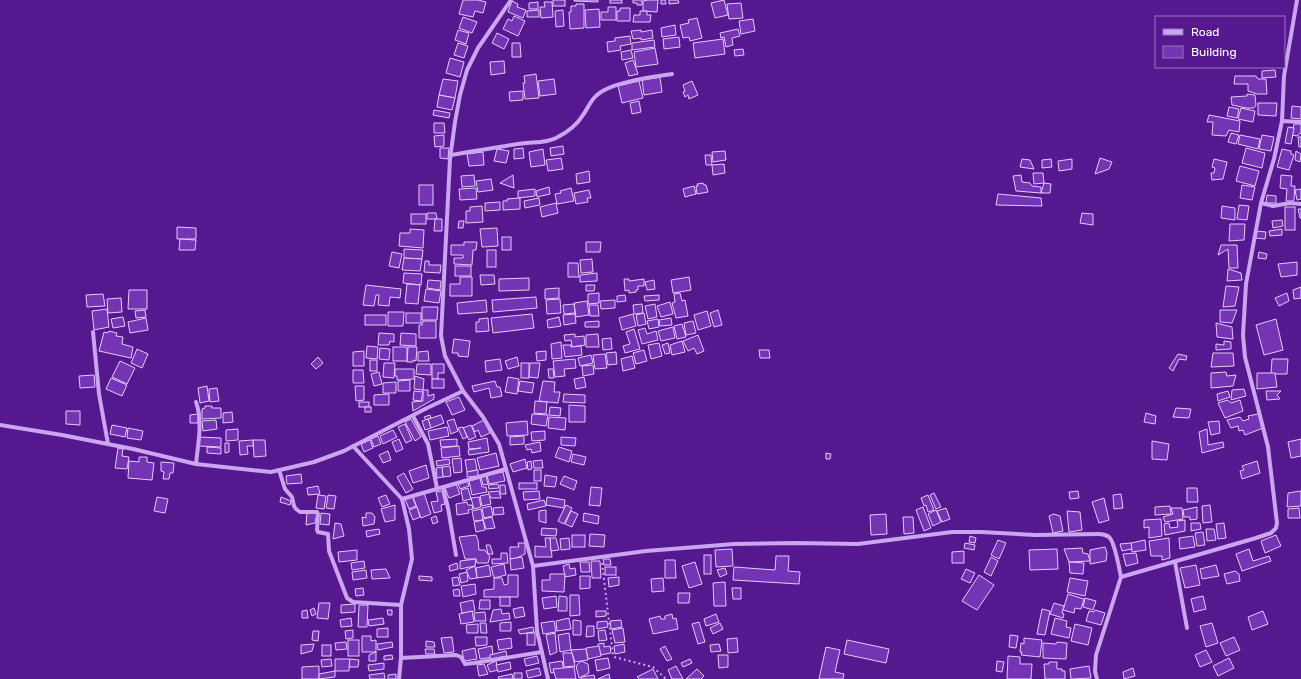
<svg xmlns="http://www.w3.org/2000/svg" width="1301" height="679" font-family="Rubik,sans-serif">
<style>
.building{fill:#7534b3;stroke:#e3ccfb}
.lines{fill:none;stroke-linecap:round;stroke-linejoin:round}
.path{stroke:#cba5ef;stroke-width:2;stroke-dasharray:2 3;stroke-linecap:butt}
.minor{stroke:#cba5ef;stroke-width:4}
</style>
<rect width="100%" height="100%" fill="#56188f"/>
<!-- building -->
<g class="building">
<polygon points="463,0 478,0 486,2 483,13 475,11 473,17 459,14"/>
<rect x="553" y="0" width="12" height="6"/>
<polygon points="574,0 598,0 598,2 574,1"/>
<rect x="610" y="0" width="12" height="3"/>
<polygon points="633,0 642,0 642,5 637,5 637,3 633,3"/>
<polygon points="648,0 658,0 657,12 643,11 643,1"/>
<polygon points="661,0 665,0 666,4 661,4"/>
<polygon points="669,0 678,0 679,3 669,4"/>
<polygon points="724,0 728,15 715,18 711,3"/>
<polygon points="512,1 518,4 517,7 526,10 523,18 508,12"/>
<polygon points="538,2 538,9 529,9 529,3"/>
<polygon points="544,2 552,2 553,17 541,18 540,7 545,7"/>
<polygon points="741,3 743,18 729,19 727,4"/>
<polygon points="576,4 584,4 584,28 570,29 569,12 571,12 571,6 576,6"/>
<polygon points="608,7 616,7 616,20 601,20 601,12 608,12"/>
<polygon points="620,8 630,8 630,21 617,21 617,11 620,11"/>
<polygon points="599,9 600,27 586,28 585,10"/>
<polygon points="539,10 539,17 527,17 527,11"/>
<polygon points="563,10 564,26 556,27 555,11"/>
<polygon points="640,11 647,11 647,15 651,15 650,22 633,22 634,15 640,15"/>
<polygon points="514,16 525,21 518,36 503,29 508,19 512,21"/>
<polygon points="463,17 477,22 472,33 459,28"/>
<polygon points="697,18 702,38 690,41 689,37 683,38 680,25 689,23 688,20"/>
<polygon points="753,19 755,31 741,34 739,21"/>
<polygon points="675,25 676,35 662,37 661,28"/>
<polygon points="738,29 740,36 732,38 733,45 726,47 724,37 721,38 720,33"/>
<polygon points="458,30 469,33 466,44 455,40"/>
<polygon points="641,30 641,32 652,30 653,38 641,40 641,38 633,39 631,31"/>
<polygon points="497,33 509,39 504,49 492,43"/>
<polygon points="630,36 631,44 620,46 621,50 608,52 607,42 615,41 615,38"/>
<polygon points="679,37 680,47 664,49 663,39"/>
<polygon points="723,39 725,54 695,58 693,43"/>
<polygon points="654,40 655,47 632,50 632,43"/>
<polygon points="458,43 468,46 464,58 454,55"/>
<polygon points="512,43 520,43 521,57 512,57"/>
<polygon points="655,48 658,64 636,67 634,52"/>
<polygon points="743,49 744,55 735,56 734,50"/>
<polygon points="631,50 633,58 622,60 621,52"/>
<polygon points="450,58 464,62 460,77 446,73"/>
<polygon points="633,60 638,74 629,76 625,63"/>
<polygon points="504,61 505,73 491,75 490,62"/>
<polygon points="1275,70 1276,77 1262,78 1262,71"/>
<polygon points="536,74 539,98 525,99 523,83 525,83 524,76"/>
<polygon points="1235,76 1256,76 1258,79 1266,79 1267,94 1257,94 1248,91 1248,84 1234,84"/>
<polygon points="660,77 662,92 644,95 642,80"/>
<polygon points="443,79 458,81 455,98 439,95"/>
<polygon points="554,79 556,94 540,96 538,81"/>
<polygon points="639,81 643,98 622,103 618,86"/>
<polygon points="692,81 698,95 689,99 688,95 685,97 683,92 685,91 683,85"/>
<polygon points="523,91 523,100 510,101 509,92"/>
<polygon points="1247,94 1255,95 1256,105 1254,108 1246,108 1232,105 1231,97 1247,96"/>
<polygon points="439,95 455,98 452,110 437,107"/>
<polygon points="639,101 641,112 632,114 630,103"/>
<polygon points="1258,103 1277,103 1276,116 1258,115"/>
<polygon points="1292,106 1301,107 1301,119 1291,118"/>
<polygon points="1229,107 1239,109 1237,118 1227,116"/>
<polygon points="1241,108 1255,111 1253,122 1238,119"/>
<polygon points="434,110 450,113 449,118 433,115"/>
<polygon points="1209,115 1240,121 1239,132 1229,130 1226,136 1212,135 1213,122 1207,122"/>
<polygon points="434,123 444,123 445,133 434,133"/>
<polygon points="1294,124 1301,124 1301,133 1297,136 1292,135"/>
<polygon points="1288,127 1294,128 1291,144 1285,143"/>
<polygon points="1231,133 1239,135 1236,144 1228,142"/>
<polygon points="444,135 444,146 435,147 434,136"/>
<polygon points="1240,135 1260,139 1258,149 1238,144"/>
<polygon points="1262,135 1274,137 1271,151 1259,149"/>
<polygon points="1298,137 1301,137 1301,147 1299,147"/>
<polygon points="563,146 564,154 551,156 550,148"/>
<polygon points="440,148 449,148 448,159 440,158"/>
<polygon points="523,148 524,158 514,159 514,149"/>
<polygon points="1246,148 1265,153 1262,168 1242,163"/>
<polygon points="497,149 509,151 506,163 494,161"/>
<polygon points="543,149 545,165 531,167 529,152"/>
<polygon points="1282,149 1291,151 1291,154 1294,155 1289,170 1277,167"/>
<polygon points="725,151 726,160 713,162 712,152"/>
<polygon points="1296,151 1301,154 1300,162 1295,160"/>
<polygon points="483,152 484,165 469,166 467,154"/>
<polygon points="705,155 711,155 712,165 706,165"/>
<polygon points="561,158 563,169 548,171 546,160"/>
<polygon points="1100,158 1112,162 1109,169 1095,174"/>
<polygon points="1022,159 1030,160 1034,169 1020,167"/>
<polygon points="1051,159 1052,167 1042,168 1042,160"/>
<polygon points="1072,159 1072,169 1059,171 1058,161"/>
<polygon points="1214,159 1227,162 1223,179 1212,180 1211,173 1214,173 1215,168 1212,167"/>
<polygon points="724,164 725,173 713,175 712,165"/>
<polygon points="1240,166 1259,171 1255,186 1236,181"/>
<polygon points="589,171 590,182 577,184 576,174"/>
<polygon points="1033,173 1043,173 1044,183 1034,184"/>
<polygon points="474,175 475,186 462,187 461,176"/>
<polygon points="513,175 514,188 500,183"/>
<polygon points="1021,175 1022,182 1030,183 1032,186 1041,187 1041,193 1016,191 1013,176"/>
<polygon points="1281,175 1292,176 1291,186 1295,186 1294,200 1293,201 1286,201 1287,189 1280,188"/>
<polygon points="491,179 493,190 478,192 476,181"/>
<polygon points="703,183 704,185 706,185 708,192 697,194 696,186 698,186 697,184"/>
<polygon points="1044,183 1051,184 1050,193 1041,193"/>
<rect x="419" y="185" width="14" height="20"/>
<polygon points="1242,185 1255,187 1252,200 1240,198"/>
<polygon points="694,186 696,194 685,197 683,189"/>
<polygon points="549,187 550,194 537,197 536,191"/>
<polygon points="476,188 477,199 460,200 459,189"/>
<polygon points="571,188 574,201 557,204 555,194 561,193 560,191"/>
<polygon points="535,189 535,196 518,198 518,191"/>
<polygon points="1301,189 1301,199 1297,200 1295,190"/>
<polygon points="589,190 591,198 587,198 588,202 576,204 574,193"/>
<polygon points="998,194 1041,198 1042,206 996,205"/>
<polygon points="1267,195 1276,196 1276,203 1266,203"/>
<polygon points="520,198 520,209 503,210 503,201 507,201 507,199"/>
<polygon points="539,198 540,205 525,208 524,201"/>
<polygon points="500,202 500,210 485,211 485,203"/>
<polygon points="556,203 558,213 542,217 540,207"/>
<polygon points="1239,205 1249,206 1247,220 1237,219"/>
<polygon points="482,206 483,222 466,223 466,211 470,211 470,207"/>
<polygon points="1222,206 1235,208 1235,220 1221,218"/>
<rect x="1285" y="207" width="10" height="23"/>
<polygon points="1298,209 1301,209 1301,218 1300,218"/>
<polygon points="427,213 436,213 437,219 427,219"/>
<polygon points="1082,213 1093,214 1093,225 1080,223"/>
<rect x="411" y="214" width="15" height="10"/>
<polygon points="435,219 442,219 442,231 434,231"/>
<polygon points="1282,220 1283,226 1273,228 1272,221"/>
<polygon points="459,221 464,221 463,228 458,228"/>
<polygon points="1230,224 1245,224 1244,240 1229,241"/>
<polygon points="177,227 196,228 196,239 177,239"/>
<polygon points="497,228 498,246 482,247 480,229"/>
<polygon points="410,229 424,230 423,248 399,246 400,233 410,233"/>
<polygon points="1282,229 1282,235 1270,236 1269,231"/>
<polygon points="1257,231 1266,232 1265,239 1256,238"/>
<rect x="502" y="237" width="9" height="13"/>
<polygon points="180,239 196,240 195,250 179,250"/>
<polygon points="464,242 477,242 476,250 473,250 472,265 454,264 454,258 463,258 463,255 451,255 451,245 464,245"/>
<polygon points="586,242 601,242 600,252 586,252"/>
<polygon points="1221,245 1237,245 1238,268 1229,268 1228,249 1218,255"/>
<polygon points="404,249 423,250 422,259 404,258"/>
<rect x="487" y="250" width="9" height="17"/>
<polygon points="392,252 402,254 399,268 389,266"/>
<polygon points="1259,252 1267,254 1266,259 1258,258"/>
<polygon points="404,258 422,259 420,271 402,270"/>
<polygon points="592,259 593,272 581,273 580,260"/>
<polygon points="425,261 429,261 429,265 441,265 440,273 424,272"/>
<polygon points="1297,262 1297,275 1281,277 1278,264"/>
<polygon points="568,263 578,263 579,277 568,277"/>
<rect x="455" y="266" width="16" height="10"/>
<polygon points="1228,269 1241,273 1242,280 1227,281"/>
<polygon points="404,273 422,274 421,285 403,283"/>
<polygon points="597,273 597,281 580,282 580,275"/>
<polygon points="480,275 494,275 495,284 481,285"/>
<polygon points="460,277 472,277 472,296 450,296 450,284 460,284"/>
<polygon points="689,277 691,290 673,293 671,280"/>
<polygon points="529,278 529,290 499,291 499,279"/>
<polygon points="624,279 629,279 629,281 644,279 644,286 638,286 638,290 636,290 636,292 629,293 629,290 625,291"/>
<polygon points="428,280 441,281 440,290 427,288"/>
<polygon points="654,280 655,289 647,290 645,282"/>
<polygon points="407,284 420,285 418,304 405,303"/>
<polygon points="366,285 401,289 400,298 390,297 389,306 378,305 379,295 376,295 374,306 363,305"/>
<polygon points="586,285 595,285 594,291 586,291"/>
<polygon points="1226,286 1239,287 1235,306 1223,307"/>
<polygon points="1301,287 1301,298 1294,299 1293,290"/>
<polygon points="559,288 559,298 545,299 545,289"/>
<polygon points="426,289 441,291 439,303 424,301"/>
<polygon points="129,290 147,290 147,309 128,309"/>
<polygon points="599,293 599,303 588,304 588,294"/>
<polygon points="680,293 682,301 685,300 688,316 676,318 672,303 675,302 674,294"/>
<polygon points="1287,293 1289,301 1279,306 1275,298"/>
<polygon points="103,294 105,306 87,307 86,295"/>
<polygon points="625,295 626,301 617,302 617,296"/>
<polygon points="659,295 659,300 645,301 644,296"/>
<polygon points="536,297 537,308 493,312 492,300"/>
<polygon points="121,298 122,312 108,313 107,299"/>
<polygon points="560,299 561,313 547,314 546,300"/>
<polygon points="486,300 487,312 458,314 457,303"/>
<polygon points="615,300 615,308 601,309 600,301"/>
<polygon points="587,301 589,315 576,317 574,303"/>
<polygon points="670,302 673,314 661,317 657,306"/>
<polygon points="574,304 575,313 564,314 563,305"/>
<polygon points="642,304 643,313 634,314 633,305"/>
<polygon points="655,304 657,317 648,319 645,306"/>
<polygon points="589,305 598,305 599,316 590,316"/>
<polygon points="422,307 438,307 437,320 422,320"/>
<polygon points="107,309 109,327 94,330 92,311"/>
<polygon points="145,310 146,317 136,318 135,311"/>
<polygon points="718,310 722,325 714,327 710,313"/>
<polygon points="1220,310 1237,310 1232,323 1220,322"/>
<polygon points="707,311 711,326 698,330 694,315"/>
<polygon points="388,312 404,312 403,326 388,326"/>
<rect x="406" y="313" width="15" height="10"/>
<polygon points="644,313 646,324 638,326 636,315"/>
<polygon points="532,314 534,328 493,333 491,318"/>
<polygon points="575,314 576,323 564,325 563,315"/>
<polygon points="633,314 636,326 622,330 619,318"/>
<rect x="365" y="315" width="21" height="10"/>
<polygon points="123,317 125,326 113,328 111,319"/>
<polygon points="559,317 561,326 548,328 547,320"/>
<polygon points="146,318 148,330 130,333 128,322"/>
<polygon points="488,318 489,331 476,332 476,322 479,322 479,319"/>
<polygon points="671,318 672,325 660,326 659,320"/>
<polygon points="658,319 659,327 649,329 647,321"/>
<polygon points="1276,319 1283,350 1264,355 1256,325"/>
<polygon points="423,321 436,321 436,338 419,338 419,325 422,325"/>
<polygon points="599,321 599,327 585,327 585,322"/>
<polygon points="693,321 696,333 686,335 684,323"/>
<polygon points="1216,323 1232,327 1233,339 1217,337"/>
<polygon points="682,324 686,337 677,339 674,326"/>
<polygon points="673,327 675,338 661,341 658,331"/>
<polygon points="645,328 647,334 656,331 658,340 642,344 638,330"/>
<polygon points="634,329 640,349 625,353 623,346 630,344 626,332"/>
<polygon points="109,331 117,333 116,336 123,337 122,344 133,347 131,358 99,351 104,332 108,333"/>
<polygon points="379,333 394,334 394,342 390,341 389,345 378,345"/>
<polygon points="401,333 416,334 416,346 400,345"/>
<polygon points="575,334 575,337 584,336 585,345 572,347 571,340 565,341 564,335"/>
<polygon points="598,334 599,347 586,347 586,335"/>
<polygon points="698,335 704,351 697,354 694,348 688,351 683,341"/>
<polygon points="611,338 612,349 603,350 602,339"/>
<polygon points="454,339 470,341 468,357 458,356 458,353 452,353"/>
<polygon points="682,341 685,352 672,355 670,345"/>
<polygon points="1224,341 1231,342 1231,349 1216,350 1216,344 1224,345"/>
<polygon points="561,342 562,358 552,359 551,344"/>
<polygon points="659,343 662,356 651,359 648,345"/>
<polygon points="668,343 670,353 665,354 662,345"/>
<polygon points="563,345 571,345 571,347 581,346 582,355 565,357"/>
<polygon points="367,346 378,347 377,359 366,358"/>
<rect x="393" y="347" width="14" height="14"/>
<polygon points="408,347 417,347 416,361 413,360 413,362 407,362"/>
<polygon points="380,348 390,349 389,360 379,359"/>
<polygon points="137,349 148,354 142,368 131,363"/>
<polygon points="644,350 647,361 636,364 633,353"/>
<polygon points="759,350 769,350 770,358 760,358"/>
<polygon points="364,351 364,366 353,366 353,352"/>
<polygon points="428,351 429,361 418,361 418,352"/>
<polygon points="546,351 546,360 537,361 536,352"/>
<polygon points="616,352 617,364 608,365 606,353"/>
<polygon points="1213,353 1233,353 1234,366 1211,367"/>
<polygon points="605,354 607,368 595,369 593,355"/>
<polygon points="1178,354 1187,356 1186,360 1179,359 1173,371 1169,368"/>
<polygon points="591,355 593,363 580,366 578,358"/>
<polygon points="632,356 635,368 623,371 621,359"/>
<polygon points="318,357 323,363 316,369 311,364"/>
<polygon points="517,357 519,366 508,369 505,361"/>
<polygon points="500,359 502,370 486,372 485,361"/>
<polygon points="575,359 576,368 564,369 565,376 555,377 553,361"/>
<polygon points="1272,359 1288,359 1287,374 1271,374"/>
<rect x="370" y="360" width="7" height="11"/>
<polygon points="120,361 135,368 127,384 112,377"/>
<polygon points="384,363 395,363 394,378 383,377"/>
<rect x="521" y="363" width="8" height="15"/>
<polygon points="530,363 540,363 538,378 529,377"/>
<polygon points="417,364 431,364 431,375 416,374"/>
<polygon points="432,364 444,364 444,373 438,373 438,379 432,379"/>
<polygon points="593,365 594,374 583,376 582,366"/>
<polygon points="395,369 414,369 414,379 397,380 397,376 395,376"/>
<polygon points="548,369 553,369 554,378 549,378"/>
<polygon points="353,370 363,370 364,383 353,383"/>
<polygon points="379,372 382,384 374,386 371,374"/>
<polygon points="1226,372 1227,376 1236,375 1233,386 1211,388 1211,373"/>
<polygon points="1257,373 1275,373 1277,387 1257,389"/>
<polygon points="94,375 95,387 80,388 79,376"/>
<polygon points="415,376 424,379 423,390 414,389"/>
<polygon points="508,377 519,379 517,394 505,392"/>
<polygon points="584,377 586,387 576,389 574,379"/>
<polygon points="111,378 127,385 122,396 106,389"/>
<rect x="432" y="379" width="12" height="9"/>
<polygon points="410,380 410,391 398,391 398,381"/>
<polygon points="495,381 497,387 500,387 502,396 491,398 489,388 474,392 472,386"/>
<polygon points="520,381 534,383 532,393 518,391"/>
<polygon points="543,381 555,382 554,392 560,392 558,403 539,401"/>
<polygon points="396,382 396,393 383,393 383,383"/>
<polygon points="207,386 209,401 200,403 198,388"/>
<polygon points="355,386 364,386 364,400 356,401"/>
<polygon points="217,388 219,401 210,402 209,389"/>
<polygon points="1244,389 1246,396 1231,400 1232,390"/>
<polygon points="423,390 428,390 428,396 434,394 434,399 413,411 412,402 423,401"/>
<polygon points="414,391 423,392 421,401 413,400"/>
<polygon points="1228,391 1230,397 1218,401 1217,394"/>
<polygon points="1266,391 1281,391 1277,395 1280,399 1267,400"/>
<polygon points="389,394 389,405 374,405 374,395"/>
<polygon points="564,394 585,395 585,403 563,402"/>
<polygon points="459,397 465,410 452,415 446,402"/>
<polygon points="1228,400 1231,403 1240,400 1243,411 1225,418 1218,403"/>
<polygon points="535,401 547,402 546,414 534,413"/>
<rect x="359" y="402" width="10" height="5"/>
<polygon points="569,405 585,406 585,422 569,422"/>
<polygon points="205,406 212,406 212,408 221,408 221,418 202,419 202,409 205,408"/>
<rect x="365" y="407" width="6" height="5"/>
<polygon points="550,407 561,408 560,416 549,415"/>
<polygon points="1176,408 1191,409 1189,418 1173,417"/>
<polygon points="66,411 80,411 80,425 66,424"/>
<polygon points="232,412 233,422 223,423 223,413"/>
<polygon points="1146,413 1156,416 1155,424 1144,422"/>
<polygon points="198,414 198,423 190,423 190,415"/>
<polygon points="532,414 548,415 546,426 531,424"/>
<polygon points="1258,414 1263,428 1245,435 1243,430 1239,431 1238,426 1231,428 1227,420 1240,417 1243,421 1249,419 1248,416"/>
<polygon points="430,415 431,418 426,420 424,417"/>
<polygon points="441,415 444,423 431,428 428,419"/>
<polygon points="549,417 566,418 565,430 548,428"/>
<polygon points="411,419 421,437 415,441 405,422"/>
<polygon points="428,419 431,428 425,430 422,421"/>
<polygon points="454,419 458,431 451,434 447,421"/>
<polygon points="216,420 217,429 203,431 202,421"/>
<polygon points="484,420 490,433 481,437 478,430 475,432 472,426"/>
<polygon points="527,421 528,435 507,436 506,423"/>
<polygon points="1219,421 1220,433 1211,435 1208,422"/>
<polygon points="405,424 412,440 406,443 398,427"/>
<polygon points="112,425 127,428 125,437 110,434"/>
<polygon points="471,425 476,437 469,440 463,428"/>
<polygon points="447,427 449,436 430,440 428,431"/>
<polygon points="463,427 467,437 463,439 458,428"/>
<polygon points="128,428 143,431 141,440 127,438"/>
<polygon points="238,429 238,440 226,441 226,430"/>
<polygon points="1207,429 1208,445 1223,442 1224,447 1202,453 1199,432"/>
<polygon points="393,430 397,437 383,444 380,436"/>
<polygon points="545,431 545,440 532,441 531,432"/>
<polygon points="378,436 381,444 374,447 371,439"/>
<polygon points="524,436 524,444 510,445 510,437"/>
<polygon points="200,437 221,438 221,447 199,446"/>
<polygon points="561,437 576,438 575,446 561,445"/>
<polygon points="487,438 489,452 469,455 468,450 481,448 469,449 468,442"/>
<polygon points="399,439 403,449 396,452 392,442"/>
<polygon points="457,439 457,446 441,447 440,440"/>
<polygon points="1301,439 1301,456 1291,458 1288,442"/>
<polygon points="253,440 265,440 266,456 254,457"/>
<polygon points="253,440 253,446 247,446 248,454 240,455 239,441"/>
<polygon points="370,440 373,448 364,452 361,444"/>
<polygon points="1152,441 1169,444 1167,460 1152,459"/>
<polygon points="540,442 541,451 532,453 531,449 527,450 525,445"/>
<polygon points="225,443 229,443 229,452 225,453"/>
<polygon points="459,446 460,456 442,458 441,448"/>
<polygon points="207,447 221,448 221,454 207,453"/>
<polygon points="559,447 572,451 569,462 555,457"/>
<polygon points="118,448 123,449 122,456 129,457 127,469 115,468"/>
<polygon points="388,451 391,460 383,463 379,455"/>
<polygon points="496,453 499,466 480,470 477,458"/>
<polygon points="826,453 831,454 830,459 826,459"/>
<polygon points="573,454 586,457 584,465 571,462"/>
<polygon points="139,457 147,457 147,462 154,463 152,480 128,478 129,461 139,462"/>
<polygon points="461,458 462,472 454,473 452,459"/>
<polygon points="449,459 450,464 437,466 436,461"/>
<polygon points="475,459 477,470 467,472 465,460"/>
<polygon points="525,459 527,468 513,472 510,464"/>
<polygon points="542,460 543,468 534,468 533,461"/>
<polygon points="531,461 532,469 528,470 527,462"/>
<polygon points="1257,461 1260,473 1242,479 1240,471 1244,470 1242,466"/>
<polygon points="161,462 174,463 173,473 170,473 169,479 163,479 164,472 161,471"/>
<polygon points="426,465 429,478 413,483 409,471"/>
<polygon points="450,466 451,476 443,477 442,467"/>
<polygon points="442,467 443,477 437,478 436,468"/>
<polygon points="478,470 478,476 467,477 467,472"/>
<rect x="534" y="470" width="7" height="11"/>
<polygon points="503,472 505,481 489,484 487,475"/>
<polygon points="404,473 413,489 406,493 397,477"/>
<polygon points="301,474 302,483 287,484 286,476"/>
<polygon points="545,475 557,477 555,487 544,486"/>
<polygon points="486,476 488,484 483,485 481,477"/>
<polygon points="564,476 577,481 574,490 560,484"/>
<polygon points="480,478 482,487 486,487 487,492 472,495 469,481"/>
<polygon points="467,480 469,486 460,489 458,483"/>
<rect x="519" y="483" width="18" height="6"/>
<polygon points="456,484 460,494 449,498 445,488"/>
<polygon points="498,484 499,488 489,489 488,485"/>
<polygon points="500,485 505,485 506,494 500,494"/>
<polygon points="318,486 320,494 308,495 307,488"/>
<polygon points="591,487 602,488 600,506 589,505"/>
<polygon points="468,488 471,499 463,501 461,490"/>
<polygon points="1187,488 1197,488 1198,502 1187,502"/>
<polygon points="442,491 445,504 441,505 442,511 434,513 431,502 438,501 436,492"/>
<polygon points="499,491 501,498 491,498 488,492"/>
<polygon points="539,491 540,499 524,500 523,492"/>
<polygon points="1078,491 1079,498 1070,499 1069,492"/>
<polygon points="1301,491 1301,506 1287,507 1288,493"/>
<polygon points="424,493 431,514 421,518 413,497"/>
<polygon points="934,493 941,507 936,509 930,495"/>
<polygon points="489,494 491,504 482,506 480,496"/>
<polygon points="1121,494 1123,508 1114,509 1113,495"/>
<polygon points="318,495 326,496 324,509 316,508"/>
<polygon points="328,495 336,496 334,509 326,508"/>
<polygon points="386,495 390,504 382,507 378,498"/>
<polygon points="928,495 934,510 928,512 926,505 924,506 921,498"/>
<polygon points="412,496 416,506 409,509 405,499"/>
<polygon points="157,497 168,499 165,513 154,511"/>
<polygon points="281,497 291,501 290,505 280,502"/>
<polygon points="479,497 481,507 474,509 471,498"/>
<polygon points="547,497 565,500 564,508 546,505"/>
<polygon points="1104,498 1109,520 1099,523 1092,502"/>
<polygon points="544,500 546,506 528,510 527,504"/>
<polygon points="467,502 468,505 472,505 473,509 468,510 469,513 457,515 456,504"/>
<polygon points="395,505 395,520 385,522 381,509"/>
<polygon points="566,505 572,508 564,524 558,521"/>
<polygon points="1210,505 1212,522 1203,523 1202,506"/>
<polygon points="491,506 493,516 484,518 482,508"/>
<polygon points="1170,506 1171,514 1155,515 1155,507"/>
<polygon points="417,507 420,517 413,520 409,510"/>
<polygon points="503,507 504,514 494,515 493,508"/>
<polygon points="923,507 931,528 924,531 916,510"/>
<polygon points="1197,507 1197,519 1190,520 1190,517 1184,517 1183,510"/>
<polygon points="946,508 950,519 942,522 937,511"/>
<polygon points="1171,508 1182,508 1183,519 1165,522 1163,517 1173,514"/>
<polygon points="1299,508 1300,518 1288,518 1288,509"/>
<polygon points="481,509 483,520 474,521 472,511"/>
<polygon points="546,510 546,523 539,521 539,511"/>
<polygon points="936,510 941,522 933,526 928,514"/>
<polygon points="571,511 578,514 572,527 565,524"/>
<polygon points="1067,511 1080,512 1082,530 1069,532"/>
<polygon points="307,513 317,513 315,523 306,525"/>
<polygon points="321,513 330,514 329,525 320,524"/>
<polygon points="366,513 372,513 375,517 374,524 363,526 362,517 366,518"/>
<polygon points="584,513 599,516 598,524 583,521"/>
<polygon points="886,514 887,534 871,535 870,515"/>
<polygon points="1054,514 1060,516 1063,531 1053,533 1049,516"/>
<polygon points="436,516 438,522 433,524 431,518"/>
<polygon points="492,517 495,528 486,529 483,519"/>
<polygon points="903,517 913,517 914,533 904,534"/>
<polygon points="1161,519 1162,536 1149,538 1149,527 1144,528 1144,520"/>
<polygon points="483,520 485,530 476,532 474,522"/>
<polygon points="1185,520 1185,531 1165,535 1164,524 1169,523 1170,528 1178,527 1177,521"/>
<polygon points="335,523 341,524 344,536 333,539"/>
<polygon points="1191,523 1200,523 1201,529 1191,531"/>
<polygon points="1224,523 1226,538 1218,539 1216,524"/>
<polygon points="542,528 557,529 556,536 541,535"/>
<polygon points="379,529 380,534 367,537 366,531"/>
<polygon points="1206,529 1214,529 1216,540 1207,541"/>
<polygon points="1203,532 1205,545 1197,546 1195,533"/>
<polygon points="590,534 605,535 604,547 589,546"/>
<polygon points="476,535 478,540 479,550 485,550 490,557 488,563 477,563 476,559 465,559 459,537"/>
<rect x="572" y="535" width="13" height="12"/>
<polygon points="1276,535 1281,546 1265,553 1261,541"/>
<polygon points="970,536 976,538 975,543 969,542"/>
<polygon points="1193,536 1195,547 1180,549 1179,538"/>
<polygon points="545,538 550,538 552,557 535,557 535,546 546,547"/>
<polygon points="550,538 556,538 559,550 551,551"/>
<polygon points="569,538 570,549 561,550 560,539"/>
<polygon points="1169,538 1170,558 1162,560 1162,556 1151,556 1149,541"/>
<polygon points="998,540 1006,543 999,559 991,555"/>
<polygon points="1145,540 1146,550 1132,552 1131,543"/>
<polygon points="518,543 525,543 525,554 517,558 510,559 510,547 519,547"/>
<polygon points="965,543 975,545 974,550 964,548"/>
<polygon points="1131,543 1132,549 1122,551 1120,544"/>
<polygon points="486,545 490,545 493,554 488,554"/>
<polygon points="1105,547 1107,553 1106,561 1090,564 1090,550"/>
<polygon points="1082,548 1083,553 1088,554 1090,561 1069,562 1064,549"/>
<polygon points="732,549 733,566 716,567 715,550"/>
<polygon points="1057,549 1058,569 1030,570 1029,550"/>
<polygon points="1249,549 1253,561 1269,556 1271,561 1242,571 1236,554"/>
<polygon points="357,550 357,560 339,562 338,552"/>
<polygon points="964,551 964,563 952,563 952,552"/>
<polygon points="501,553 507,553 508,563 492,564 492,559 501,559"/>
<polygon points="1136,553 1138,563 1126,566 1123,554"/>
<rect x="704" y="555" width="7" height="19"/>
<polygon points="776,556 789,556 788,571 800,572 799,584 733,580 734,567 775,570"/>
<polygon points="522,557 524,568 511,570 510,559"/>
<polygon points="991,557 998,561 991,576 984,572"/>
<polygon points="476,559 475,566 460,569 460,561"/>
<polygon points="603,559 610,559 611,565 604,565"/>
<polygon points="665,560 675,560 676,578 665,578"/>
<polygon points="364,561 365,568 352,570 351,563"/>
<polygon points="591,561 600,561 601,578 592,578"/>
<polygon points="580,562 589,562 590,572 581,572"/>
<polygon points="695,562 702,584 689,588 682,566"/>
<polygon points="1069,562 1084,563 1083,574 1070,573"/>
<polygon points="457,563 458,569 450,571 449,566"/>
<polygon points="504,564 506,575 494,578 491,567"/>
<polygon points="569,564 570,569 575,568 576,575 565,577 563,566"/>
<polygon points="489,565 491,576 477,578 476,568"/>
<polygon points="1196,565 1200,585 1185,588 1180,568"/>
<polygon points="1216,565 1219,576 1202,579 1200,569"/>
<polygon points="475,566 477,578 470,579 466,570"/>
<rect x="605" y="567" width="11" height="8"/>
<polygon points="725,568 727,574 720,577 717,570"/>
<polygon points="386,569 390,578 372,579 371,570"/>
<polygon points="966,569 975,573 970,583 961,579"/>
<polygon points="366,570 367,578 353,580 352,572"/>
<polygon points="1235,571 1239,574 1240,581 1227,584 1224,574"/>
<polygon points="467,572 468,581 461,583 459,574"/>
<polygon points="550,574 565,574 564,592 542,591 542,580 550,580"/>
<polygon points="508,575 518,575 518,597 484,597 484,590 494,589 494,578 502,578 504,585 508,584"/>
<polygon points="979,575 994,585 977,610 962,601"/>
<polygon points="419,576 432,577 432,581 419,580"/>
<polygon points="580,576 590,576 590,588 580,589"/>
<polygon points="458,577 460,585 453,586 452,578"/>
<polygon points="619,577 619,585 609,587 608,578"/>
<polygon points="663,578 664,591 652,592 651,579"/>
<polygon points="1070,578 1088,581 1085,596 1067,592"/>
<polygon points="725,582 726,606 714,606 713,583"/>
<polygon points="475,584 476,594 463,597 461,586"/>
<polygon points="363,588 364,595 356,596 355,589"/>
<polygon points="732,588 741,588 741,599 733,599"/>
<polygon points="459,589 460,596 454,596 453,590"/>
<polygon points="678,593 690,593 689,603 678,603"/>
<polygon points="1068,594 1084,599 1081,609 1075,608 1074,613 1063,610"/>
<polygon points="570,595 579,595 580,615 570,616"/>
<polygon points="556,596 557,607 544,609 542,598"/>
<polygon points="559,596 567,597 567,611 558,611"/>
<polygon points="1203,596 1206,609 1194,612 1191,599"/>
<rect x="500" y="597" width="10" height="9"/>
<polygon points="1085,598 1096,601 1093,610 1083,607"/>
<polygon points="473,600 475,611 462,613 460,603"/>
<polygon points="480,600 490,600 490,609 479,609"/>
<polygon points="319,603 330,603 328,619 317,618"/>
<polygon points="1054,603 1064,606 1062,613 1064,614 1063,618 1050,614"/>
<polygon points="355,604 355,612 341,613 341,605"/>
<polygon points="359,605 368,605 367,627 358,627"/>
<polygon points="523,607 525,616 515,618 513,609"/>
<polygon points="314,608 316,614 312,616 310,610"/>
<polygon points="501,609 502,614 509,613 510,619 490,622 493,610"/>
<polygon points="1042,609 1050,611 1045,635 1037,634"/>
<polygon points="307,610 308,618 302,618 302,611"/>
<polygon points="387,610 392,610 392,615 388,615"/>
<polygon points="1095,610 1105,613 1101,625 1086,621 1089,611 1094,612"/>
<polygon points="472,611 474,622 461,624 459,614"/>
<polygon points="596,611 606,611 606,616 596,617"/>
<polygon points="1263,611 1268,624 1252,630 1248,617"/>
<polygon points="485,612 486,621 475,621 474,613"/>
<polygon points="672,614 673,619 676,618 678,629 653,634 649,619 660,616 661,619 665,619 665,616"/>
<polygon points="716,614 719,622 706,626 704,619"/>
<polygon points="351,618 352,626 341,627 340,620"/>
<polygon points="383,618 384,624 369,626 368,620"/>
<polygon points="569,618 571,629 557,631 556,621"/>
<polygon points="1055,618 1067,621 1066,627 1071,628 1069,638 1051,634"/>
<polygon points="573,620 581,621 581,635 573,635"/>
<polygon points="621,620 622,627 611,629 610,621"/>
<polygon points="554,621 556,632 543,634 541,623"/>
<polygon points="607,621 608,627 597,629 597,622"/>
<polygon points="511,622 511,631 500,631 500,623"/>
<polygon points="699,622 705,642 698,644 692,624"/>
<polygon points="480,623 486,623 487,633 481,633"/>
<polygon points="720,623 723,629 713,634 710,628"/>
<polygon points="1212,623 1218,643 1206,647 1200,626"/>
<polygon points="478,624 478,633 467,633 466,625"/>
<polygon points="1075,624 1092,628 1088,645 1071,641"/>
<polygon points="587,626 594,626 594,636 586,637"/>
<polygon points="533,627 534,632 520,634 518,630"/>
<polygon points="388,628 388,637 377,637 377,629"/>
<polygon points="623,628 625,642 615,643 612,630"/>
<polygon points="353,630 353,638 346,639 345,631"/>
<polygon points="605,630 607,640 599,641 598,631"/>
<polygon points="313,631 319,631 318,641 312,640"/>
<rect x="527" y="633" width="8" height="12"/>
<polygon points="555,633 557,652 550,655 546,635"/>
<polygon points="569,633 571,650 560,652 558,635"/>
<polygon points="1010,635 1018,636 1016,648 1009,647"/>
<polygon points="362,636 371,636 371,641 376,640 376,652 362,652"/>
<polygon points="452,637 454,652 444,653 441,638"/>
<polygon points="475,637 487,637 487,645 476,646"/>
<polygon points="1234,637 1240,650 1226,656 1220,643"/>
<polygon points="511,638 512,648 499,650 497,640"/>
<polygon points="737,638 738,652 728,653 727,639"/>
<polygon points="1024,638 1042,640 1040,657 1021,655 1022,652 1020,652 1021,643 1024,644"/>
<rect x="348" y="640" width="11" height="16"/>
<polygon points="847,640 889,649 886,663 844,654"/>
<polygon points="426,641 434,642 435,647 426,647"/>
<polygon points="346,642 347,649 336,650 335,643"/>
<polygon points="392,642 393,647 378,650 377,644"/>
<polygon points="1057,642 1067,643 1066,659 1043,658 1043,643 1056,644"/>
<polygon points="604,643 604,647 610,646 611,653 600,655 598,644"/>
<polygon points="314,644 312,651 301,654 301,645"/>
<polygon points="624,644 625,652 615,654 614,646"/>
<polygon points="719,644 721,651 711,652 710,645"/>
<rect x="322" y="645" width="9" height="11"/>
<polygon points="492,646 493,657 480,659 478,649"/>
<polygon points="599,646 601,656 588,659 586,648"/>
<polygon points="665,646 672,659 667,661 660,649"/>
<polygon points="826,647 840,650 835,672 844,674 843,679 819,679"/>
<polygon points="475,648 477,659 464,661 462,651"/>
<polygon points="425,649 434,649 435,654 426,654"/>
<polygon points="586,649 588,660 575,662 571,650"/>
<polygon points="1206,650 1212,662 1200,667 1195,655"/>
<polygon points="506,651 507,656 490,659 490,655"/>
<polygon points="376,652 376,661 369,661 369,655"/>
<polygon points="563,653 572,653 575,666 564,667"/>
<polygon points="392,655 393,659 384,660 384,656"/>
<polygon points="718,655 728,655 728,667 719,668"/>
<polygon points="537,656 539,663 526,666 524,659"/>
<polygon points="1008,656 1020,657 1020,664 1032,664 1031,679 1007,679"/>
<polygon points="608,658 610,668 597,671 595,660"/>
<polygon points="1229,658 1234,668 1218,676 1213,666"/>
<polygon points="331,659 332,666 322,667 321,660"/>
<polygon points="335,659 350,659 349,671 335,671"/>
<polygon points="350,659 359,660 358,667 349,667"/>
<polygon points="690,659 692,663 683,667 681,663"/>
<polygon points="496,661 498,670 490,672 487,665"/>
<polygon points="562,661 564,671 551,673 549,663"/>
<polygon points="581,661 588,664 589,673 579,678 576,666"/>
<polygon points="997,661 1004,662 1002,672 996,671"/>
<polygon points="510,662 511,669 498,672 496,665"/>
<polygon points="1049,662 1057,662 1057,669 1062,669 1062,671 1065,671 1065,679 1045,679 1044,664 1049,664"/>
<polygon points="384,663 384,669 369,671 368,665"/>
<polygon points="484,664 488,674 479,676 477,665"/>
<polygon points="319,666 319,679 302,679 302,667"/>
<polygon points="676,666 683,679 672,679 668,670"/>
<polygon points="1089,666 1091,678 1071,679 1070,669"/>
<polygon points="574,667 576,679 556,679 553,669"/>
<polygon points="539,668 541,675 528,678 526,671"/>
<polygon points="1133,668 1135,676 1124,679 1123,672"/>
<polygon points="653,669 658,679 639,679 637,677"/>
<polygon points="697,669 704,676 701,679 686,679"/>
<polygon points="335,671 335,677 319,679 319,674"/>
<polygon points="384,673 385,679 370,679 369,675"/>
<rect x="514" y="673" width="8" height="6"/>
<polygon points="396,674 396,679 388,679 388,675"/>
<polygon points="512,674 513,679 499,679 498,677"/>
<polygon points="609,674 610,679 598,679"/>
<polygon points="594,675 595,679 581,679 581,677"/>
</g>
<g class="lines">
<!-- path -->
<polyline class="path" points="602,563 613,655 614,657 653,667 666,679"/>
<!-- minor -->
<g class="minor">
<polyline points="511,0 478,48 467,70 460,95 455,122 450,159 441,336 445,356 463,391 483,417 499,444 506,469 533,566 537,631 548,679"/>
<polyline points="1282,121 1301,122"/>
<path d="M 451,155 C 476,151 501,146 526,143 C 536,142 546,143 556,138 C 566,133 577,125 583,115 C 588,108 590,101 597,95 C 611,82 653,77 672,74"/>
<polyline points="1261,203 1273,206 1290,203 1301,204"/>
<polyline points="93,332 99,394 108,444"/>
<polyline points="413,416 428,444 437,488"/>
<polyline points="0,425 62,435 133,449 196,464 271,472 314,462 344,451 427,408 463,391"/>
<polyline points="353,446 402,499 506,469"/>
<path d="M 196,464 C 198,444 203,421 196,402"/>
<polyline points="279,470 285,489 292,497 294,506 296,509 300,512 317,512 318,514 317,530 318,532 328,534 329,551 347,598 353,602 401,605 401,658 456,655 461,657 465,664 474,663 542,652"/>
<polyline points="443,487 448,508 456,555"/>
<polyline points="1175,562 1187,628"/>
<path d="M 533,566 L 646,551 L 734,544 L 795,543 L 858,544 L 952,532 L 981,532 L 1035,535 L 1099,534 C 1102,534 1106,535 1109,537 C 1115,542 1119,568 1121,577"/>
<polyline points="401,605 412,559 409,529 402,499"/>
<polyline points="399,679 401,658"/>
<polyline points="1097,679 1095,671 1096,655 1121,577 1256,538 1271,533 1276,528 1277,523 1268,447 1245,357 1243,335 1246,284 1261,203 1274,159 1282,121 1284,76 1297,0"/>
</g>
</g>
<!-- legend -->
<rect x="1155" y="16" width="130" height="52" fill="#56188f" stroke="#9a74bc"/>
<rect x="1163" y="29" width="20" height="6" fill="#cba5ef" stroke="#9a74bc"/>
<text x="1191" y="36" font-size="12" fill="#ffffff">Road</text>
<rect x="1163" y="46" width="20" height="12" fill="#7534b3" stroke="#9a74bc"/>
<text x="1191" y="56" font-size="12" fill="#ffffff">Building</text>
</svg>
